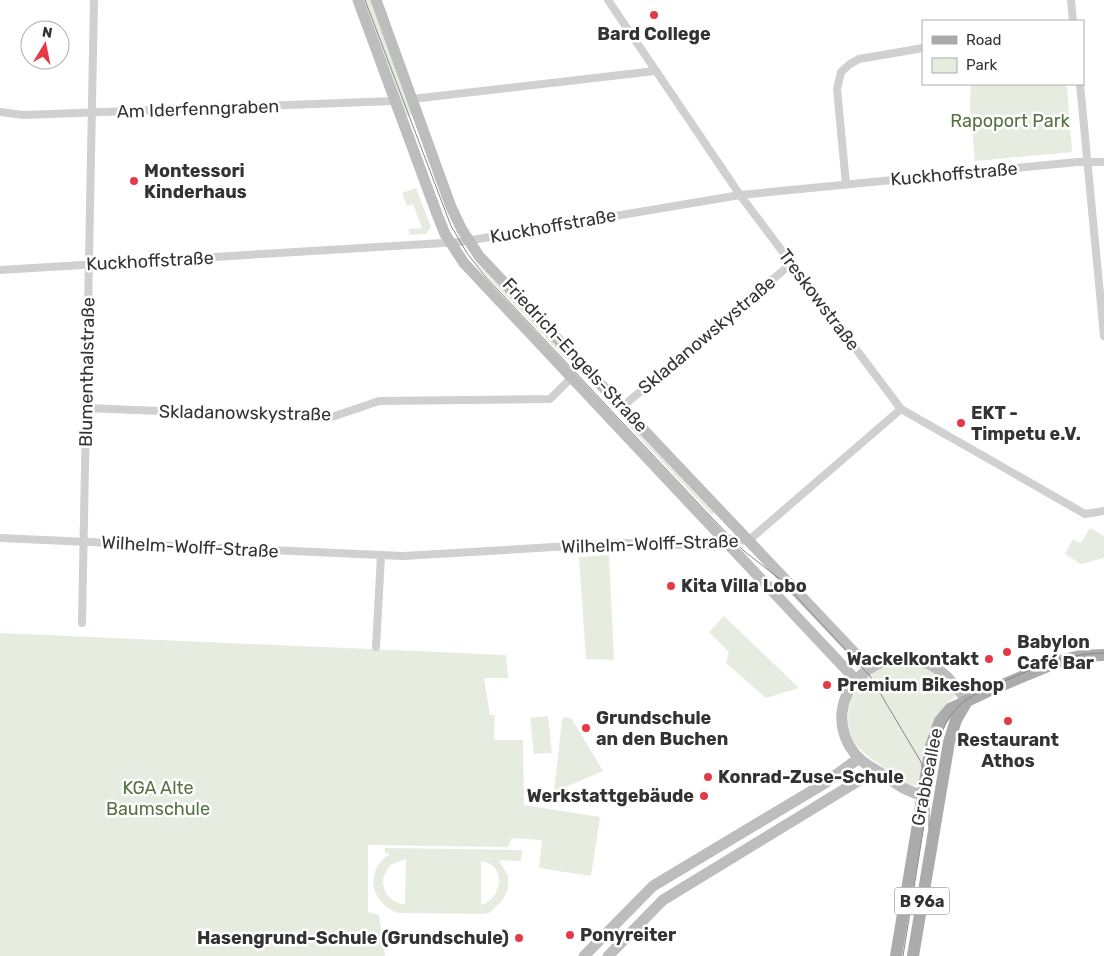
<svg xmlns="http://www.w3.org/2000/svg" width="1104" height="956" font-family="Rubik,sans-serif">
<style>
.green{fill:#e6ecdf;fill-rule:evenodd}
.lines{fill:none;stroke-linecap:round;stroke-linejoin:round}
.minor{stroke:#d0d0d0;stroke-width:8}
.secondary{stroke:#bdbdbd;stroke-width:11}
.primary{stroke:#ababab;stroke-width:12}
.tram{stroke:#888;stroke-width:1}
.poi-dot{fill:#e63946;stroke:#fff;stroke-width:2}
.labels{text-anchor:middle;stroke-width:5;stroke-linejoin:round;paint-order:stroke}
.shield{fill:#fff;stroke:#707070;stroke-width:1}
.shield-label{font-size:16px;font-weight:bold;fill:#333}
.poi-label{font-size:18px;font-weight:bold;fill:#333;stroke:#fff;text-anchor:start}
.street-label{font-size:18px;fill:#333;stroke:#fff}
.park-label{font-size:18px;fill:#56703f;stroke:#fff}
</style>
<rect width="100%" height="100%" fill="#fff"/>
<!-- green -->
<g class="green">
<polygon points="362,0 372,0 413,114 405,117"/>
<polygon points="971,84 1059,84 1067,86 1072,152 975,161 970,106"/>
<polygon points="416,188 431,227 426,234 409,235 409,229 422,228 413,204 407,206 402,193"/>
<polygon points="478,259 569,356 566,359 486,275 475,261"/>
<polygon points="628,418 715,512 712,515 624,421"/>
<polygon points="1090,528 1104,536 1104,558 1081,564 1065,554 1073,539 1081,543"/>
<polygon points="609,555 614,660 586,659 579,557"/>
<polygon points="724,616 799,688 766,698 726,663 729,652 709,632"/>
<polygon points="0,633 506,655 508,678 484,678 490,715 495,715 494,740 523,740 524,805 600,817 591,876 539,868 542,840 512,838 508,847 368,845 368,912 379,915 385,956 0,956"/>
<path d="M 895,664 C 927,665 935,668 955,694 L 955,697 C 927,717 925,753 920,784 L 917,786 C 905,785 893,774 884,768 C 874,760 862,753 855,743 C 840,719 851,686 873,672 C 879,668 888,666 895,664 Z"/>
<polygon points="548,716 552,753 534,754 530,718"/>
<polygon points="565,717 571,718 603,771 554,792 562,720"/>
<path d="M 385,848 L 522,850 L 521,861 L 499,860 L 508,876 L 508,889 L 502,901 L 489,913 L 483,914 L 399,913 C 371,904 363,871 390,854 L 385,853 ZM 406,859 L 405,904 C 391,904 382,892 383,878 L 390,865 ZM 481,861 C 507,865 503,898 481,905 Z"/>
</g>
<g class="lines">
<!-- minor -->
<g class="minor">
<polyline points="608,0 740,195 901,409 1085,514 1104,511"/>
<polyline points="1071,0 1073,21"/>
<polyline points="1080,84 1104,336"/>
<polyline points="412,99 655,71"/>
<polyline points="0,112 24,115 395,101"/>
<polyline points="846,184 837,89 841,72 850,64 859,59 923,48"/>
<polyline points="0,270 460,242 740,195 1077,162 1104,162"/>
<polyline points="622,407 792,263"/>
<polyline points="87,408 329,418 379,401 550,399 572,377"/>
<polyline points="0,538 403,556 622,543 713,546 722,538 748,541 901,409"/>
<polyline points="82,623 94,0"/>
<polyline points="376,647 381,556"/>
</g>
<!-- secondary -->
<g class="secondary">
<polyline points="358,0 437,214 445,234 464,263 855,679"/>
<polyline points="376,0 451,207 462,230 479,256 868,667"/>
<path d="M 923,795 C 906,792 894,782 879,772 C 871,767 861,762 855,754 C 812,699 883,630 939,670 C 950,678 959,690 967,701"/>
<polyline points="584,956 653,886 825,783 859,758"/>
<polyline points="608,956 663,900 876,770"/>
</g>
<!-- primary -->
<g class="primary">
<polyline points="896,956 931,746 940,721 950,709 988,691 1060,661 1080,656 1104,655"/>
<polyline points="913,956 949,742 956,720 967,701"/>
</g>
<!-- tram -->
<g class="tram">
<polyline points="365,0 451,226 467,253 485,276 712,518 744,551 781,580 870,676 921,762 929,794 929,827"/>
<path d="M 931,787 C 937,750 938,715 974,695 C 1015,677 1058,653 1104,653"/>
<polyline points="903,956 925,819"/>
</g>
</g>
<!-- markers -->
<g class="poi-dot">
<circle cx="654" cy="15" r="5"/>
<circle cx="134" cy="181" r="5"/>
<circle cx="961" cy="423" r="5"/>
<circle cx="671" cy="586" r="5"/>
<circle cx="1007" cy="652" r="5"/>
<circle cx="989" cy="659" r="5"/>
<circle cx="827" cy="685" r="5"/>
<circle cx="1008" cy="721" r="5"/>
<circle cx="586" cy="728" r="5"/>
<circle cx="708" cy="777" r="5"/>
<circle cx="704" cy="796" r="5"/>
<circle cx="570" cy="935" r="5"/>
<circle cx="519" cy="938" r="5"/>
</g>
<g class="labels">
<!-- shield labels -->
<rect class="shield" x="894.5" y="887.5" width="55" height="27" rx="4"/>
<g class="shield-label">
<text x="922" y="907">B 96a</text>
</g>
<!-- poi labels -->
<g class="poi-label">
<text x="654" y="40" text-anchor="middle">Bard College</text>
<text x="144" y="177">Montessori<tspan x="144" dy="21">Kinderhaus</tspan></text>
<text x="971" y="419">EKT -<tspan x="971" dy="21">Timpetu e.V.</tspan></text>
<text x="681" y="592">Kita Villa Lobo</text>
<text x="1017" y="648">Babylon<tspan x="1017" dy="21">Café Bar</tspan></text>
<text x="979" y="665" text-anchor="end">Wackelkontakt</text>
<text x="837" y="691">Premium Bikeshop</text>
<text x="596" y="724">Grundschule<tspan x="596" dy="21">an den Buchen</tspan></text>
<text x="1008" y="746" text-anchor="middle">Restaurant<tspan x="1008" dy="21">Athos</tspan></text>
<text x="718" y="783">Konrad-Zuse-Schule</text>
<text x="694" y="802" text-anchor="end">Werkstattgebäude</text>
<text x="580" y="941">Ponyreiter</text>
<text x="509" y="944" text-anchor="end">Hasengrund-Schule (Grundschule)</text>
</g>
<!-- street labels -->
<g class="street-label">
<text transform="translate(198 109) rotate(-2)" y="6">Am Iderfenngraben</text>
<text transform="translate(954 174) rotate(-5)" y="6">Kuckhoffstraße</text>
<text transform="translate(553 226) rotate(-10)" y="6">Kuckhoffstraße</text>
<text transform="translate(150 261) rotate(-3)" y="6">Kuckhoffstraße</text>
<text transform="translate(819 300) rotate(53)" y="6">Treskowstraße</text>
<text transform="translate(707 335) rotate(-40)" y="6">Skladanowskystraße</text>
<text transform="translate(575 355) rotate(47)" y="6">Friedrich-Engels-Straße</text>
<text transform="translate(87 372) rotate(-89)" y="6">Blumenthalstraße</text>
<text transform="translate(245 413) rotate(1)" y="6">Skladanowskystraße</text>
<text transform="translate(650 544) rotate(-2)" y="6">Wilhelm-Wolff-Straße</text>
<text transform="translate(190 547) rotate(3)" y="6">Wilhelm-Wolff-Straße</text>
<text transform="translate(927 777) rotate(-79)" y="6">Grabbeallee</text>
</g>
<!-- park labels -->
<g class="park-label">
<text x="1010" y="127">Rapoport Park</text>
<text x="158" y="794">KGA Alte<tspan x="158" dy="21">Baumschule</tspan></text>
</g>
</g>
<!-- legend -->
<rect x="922" y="20" width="162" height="65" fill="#ffffff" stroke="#adadad"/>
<rect x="932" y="36" width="25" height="8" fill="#ababab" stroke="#adadad"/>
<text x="966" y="45" font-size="15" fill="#333333">Road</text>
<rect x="932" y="58" width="25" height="15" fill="#e6ecdf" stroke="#adadad"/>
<text x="966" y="70" font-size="15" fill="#333333">Park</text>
<!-- north arrow -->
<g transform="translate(45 45) rotate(10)"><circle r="24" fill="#ffffff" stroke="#adadad"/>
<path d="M0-4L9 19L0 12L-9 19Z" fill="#e63946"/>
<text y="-8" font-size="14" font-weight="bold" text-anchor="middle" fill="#333333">N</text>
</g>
</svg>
